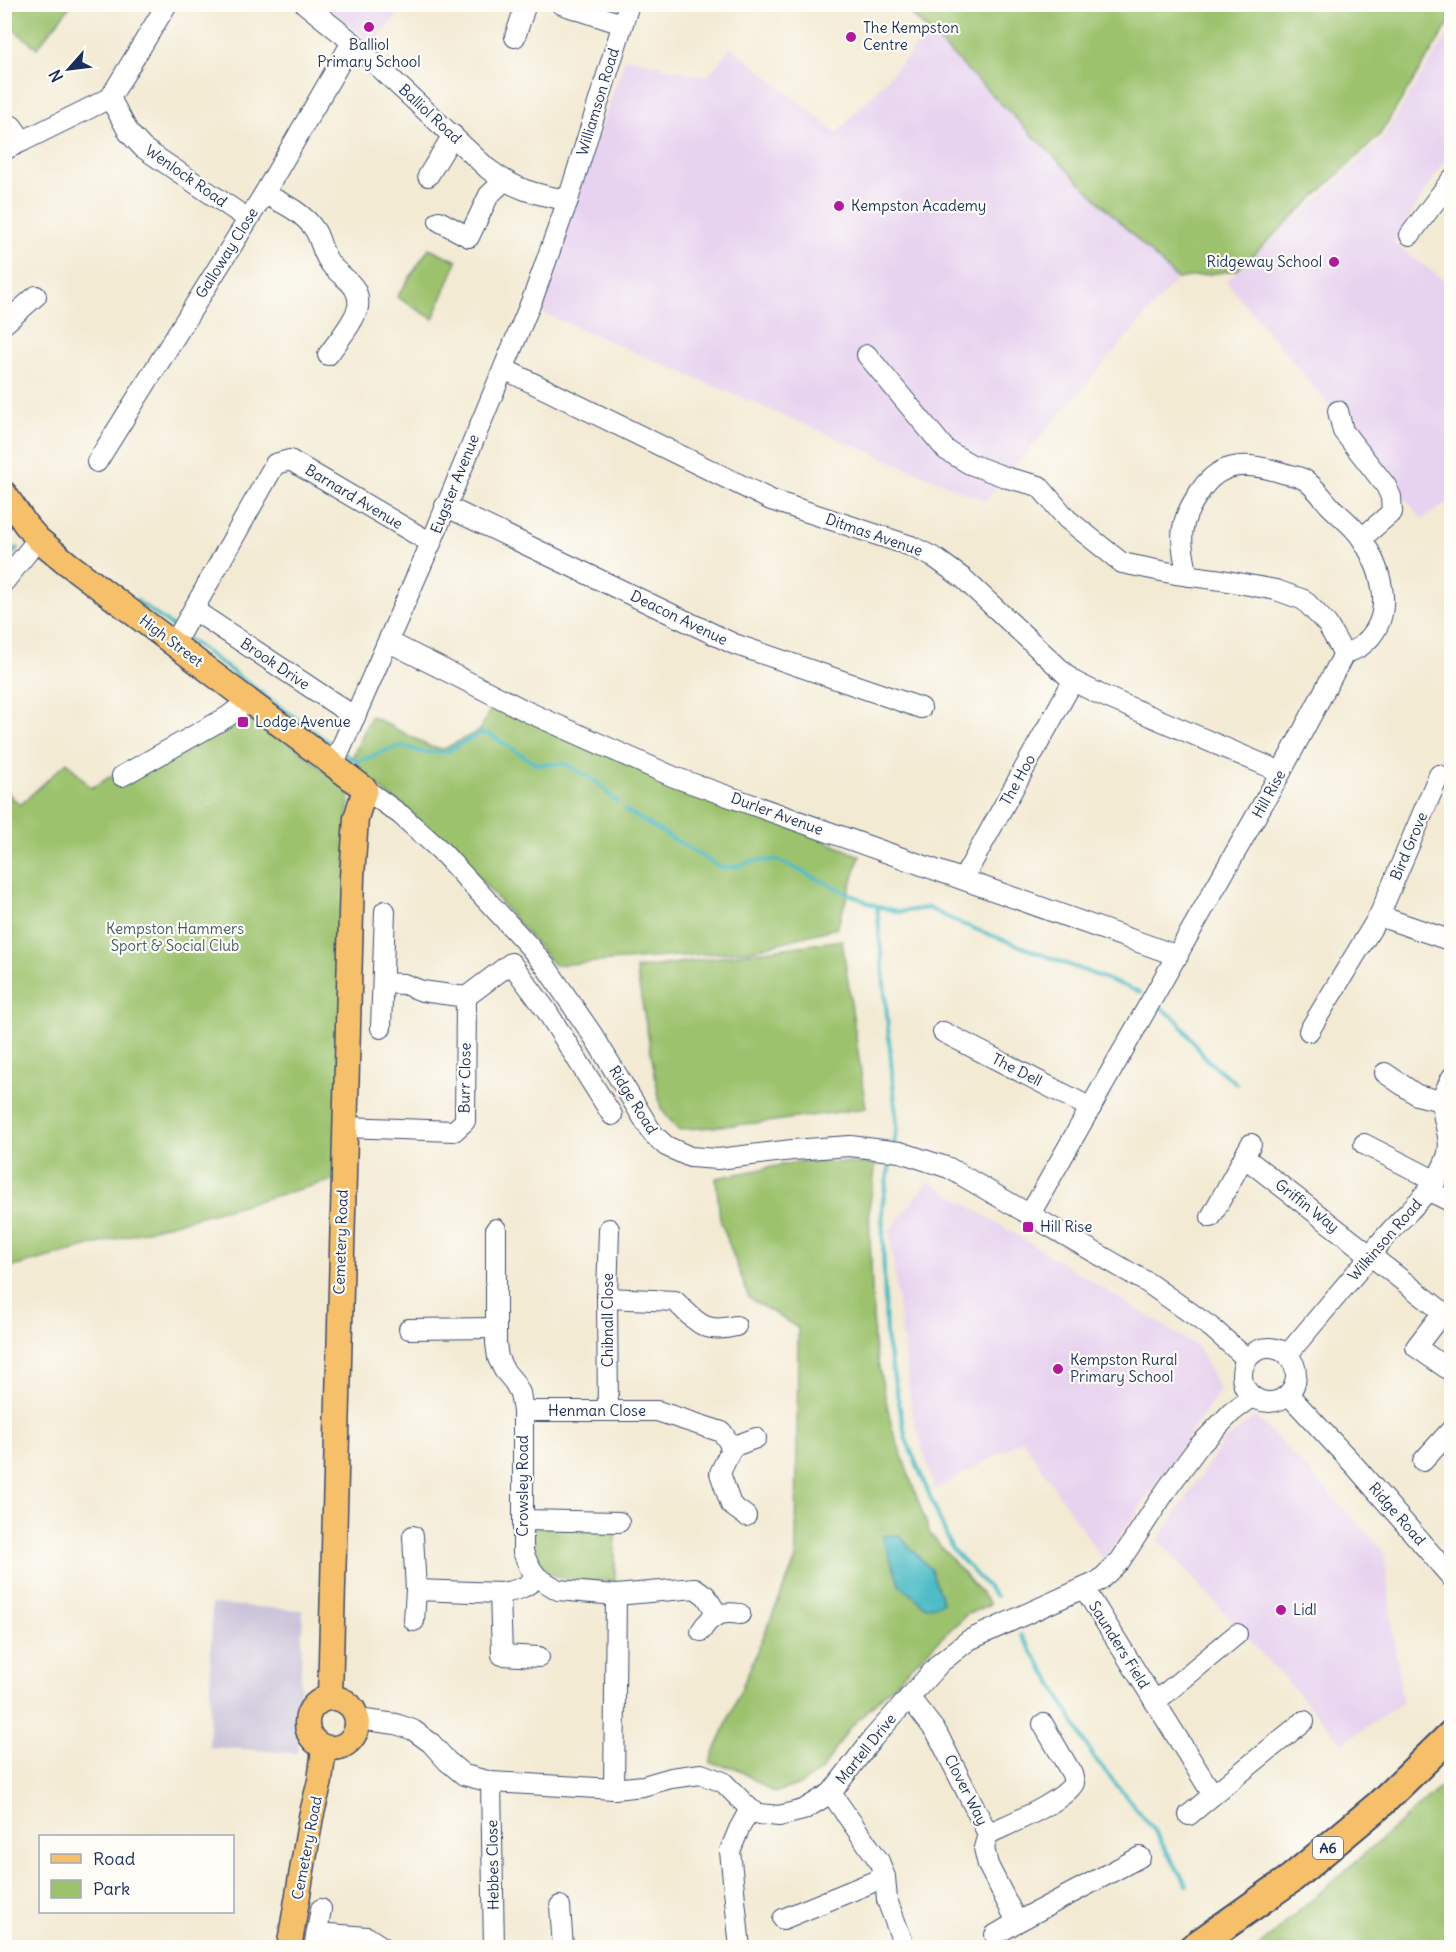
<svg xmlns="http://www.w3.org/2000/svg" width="1456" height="1952" font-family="Delius,sans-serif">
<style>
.built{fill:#e7d2ef}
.industrial{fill:#c8bfd8}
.green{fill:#9cc26d;stroke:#5c7866;stroke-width:1.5}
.water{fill:#4ebcc6;stroke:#347692;stroke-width:1.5}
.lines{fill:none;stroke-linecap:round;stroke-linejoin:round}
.stream{stroke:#4ebcc6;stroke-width:4}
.minor-casing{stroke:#3b4b70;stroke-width:22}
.major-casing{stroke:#3b4b70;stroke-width:27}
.highway-casing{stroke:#3b4b70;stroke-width:32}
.minor{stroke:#fff;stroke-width:20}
.major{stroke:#f6c06b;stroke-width:24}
.highway{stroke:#f6c06b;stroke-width:28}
.poi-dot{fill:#b5179e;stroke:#fdfcf7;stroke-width:2}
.labels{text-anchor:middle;stroke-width:4.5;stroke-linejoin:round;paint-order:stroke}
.shield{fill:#fdfcf7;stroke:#5f6c8c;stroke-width:1.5}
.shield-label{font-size:14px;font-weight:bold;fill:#1b2f5e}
.poi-label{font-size:15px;fill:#1b2f5e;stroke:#fdfcf7;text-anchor:start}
.street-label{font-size:15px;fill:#1b2f5e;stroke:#fdfcf7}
.park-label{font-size:15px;fill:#425b62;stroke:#fdfcf7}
</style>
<rect width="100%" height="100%" fill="#fdfcf7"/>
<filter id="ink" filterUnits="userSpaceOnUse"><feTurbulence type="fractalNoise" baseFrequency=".0167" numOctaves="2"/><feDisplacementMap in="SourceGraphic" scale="12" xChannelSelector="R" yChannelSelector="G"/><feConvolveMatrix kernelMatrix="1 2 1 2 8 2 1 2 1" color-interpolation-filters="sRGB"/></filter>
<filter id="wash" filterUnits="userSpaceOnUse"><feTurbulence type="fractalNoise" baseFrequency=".008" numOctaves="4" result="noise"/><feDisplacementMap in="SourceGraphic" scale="24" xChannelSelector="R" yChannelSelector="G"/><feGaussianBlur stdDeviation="1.35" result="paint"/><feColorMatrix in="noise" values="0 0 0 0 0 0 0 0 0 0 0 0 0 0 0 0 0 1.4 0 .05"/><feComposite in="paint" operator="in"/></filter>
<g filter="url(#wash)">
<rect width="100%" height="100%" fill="#f3ead3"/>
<!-- built -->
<g class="built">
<polygon points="324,5 407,5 372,44"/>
<polygon points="1451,29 1451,150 1393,243 1451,285 1451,501 1422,519 1226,281 1324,193 1381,140"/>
<polygon points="930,32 1177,279 985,501 538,311 625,58 707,77 731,47 837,133"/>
<polygon points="929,1181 1198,1347 1220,1390 1103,1561 1023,1440 935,1490 912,1413 889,1231"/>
<polygon points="1256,1416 1384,1551 1402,1703 1343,1743 1158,1540 1224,1441"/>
</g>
<!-- industrial -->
<polygon class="industrial" points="212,1604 303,1610 298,1753 209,1747"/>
<!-- green -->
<g class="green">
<polygon points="5,4 71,4 71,5 37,48 5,23"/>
<polygon points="1451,4 1451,20 1379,136 1237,270 1177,279 902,5"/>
<polygon points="429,248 457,261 433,319 397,297"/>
<polygon points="236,698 349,791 341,1178 5,1269 4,789 20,805 67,762 91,788 222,712"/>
<polygon points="494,702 860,856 837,928 748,951 554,965 451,845 362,774 353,756 371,716 431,747 444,749 479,731"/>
<polygon points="842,940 866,1108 767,1122 678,1130 661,1109 636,969"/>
<polygon points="802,1161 876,1164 869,1209 874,1344 892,1428 930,1534 990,1604 966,1615 923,1655 847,1731 823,1769 801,1784 774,1793 736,1768 710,1763 796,1559 798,1328 749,1298 720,1219 716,1178"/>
<polygon points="533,1527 615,1527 615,1581 574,1582 548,1573 534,1552"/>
<polygon points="1451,1778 1451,1947 1258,1947"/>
</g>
<!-- water -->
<polygon class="water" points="899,1535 931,1570 943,1603 926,1607 900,1585 882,1536"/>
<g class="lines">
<!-- stream -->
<g class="stream">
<polyline points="4,564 17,548"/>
<polyline points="136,600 176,629"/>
<polyline points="184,636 335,747"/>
<polyline points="346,755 354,760 363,760 389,749 403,746 422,752 446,752 479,734 489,734 536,764 566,764 597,782 617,802"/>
<polyline points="625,810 720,867 735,867 752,861 777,860 871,904 899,912 928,908 962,924 1140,992"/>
<polyline points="877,906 897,1127 894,1144"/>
<polyline points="1156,1004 1177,1020 1206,1059 1237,1084"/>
<polyline points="891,1157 882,1207 886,1337 906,1439 952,1549 996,1596"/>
<polyline points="1021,1635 1051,1681 1092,1755 1154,1830 1187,1885"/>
</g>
</g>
</g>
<g filter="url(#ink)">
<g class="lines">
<defs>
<g id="minor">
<path d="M 305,4 L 352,42 L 488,169 C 514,189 536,195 568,200"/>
<polyline points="561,4 622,24"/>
<polyline points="515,37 526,4"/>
<polyline points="110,98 129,133 143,148 248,219"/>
<polyline points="4,121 12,126 23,141 4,150"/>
<polyline points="23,141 110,98 167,4"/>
<polyline points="428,176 453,135"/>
<path d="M 264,194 C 283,203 305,213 316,232 C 322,244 323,256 332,266 C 343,279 361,285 358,307 C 355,321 337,342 328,355"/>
<polyline points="439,221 469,237 489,195 504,181"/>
<polyline points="1410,235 1452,179"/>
<polyline points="4,324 36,296"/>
<path d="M 867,355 L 946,450 L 970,464 L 1008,478 L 1039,486 L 1067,519 L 1122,563 L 1176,574 L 1222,580 L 1276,590 L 1304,600 L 1327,624 L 1344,654 C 1349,651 1356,650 1361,646 C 1397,618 1383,572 1362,539 C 1355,527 1340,516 1330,506 C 1323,498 1314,486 1305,480 C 1299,476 1289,475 1283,473 C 1251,463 1222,459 1201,490 C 1178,522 1179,539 1188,576"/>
<polyline points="504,369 771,500 911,546 935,558 964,579 1073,681 1099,694 1281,772"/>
<polyline points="1338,411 1343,431 1386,486 1391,497 1392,512 1362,538"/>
<polyline points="97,462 264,194 352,42"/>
<polyline points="445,506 734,644 921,708"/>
<polyline points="4,582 38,539"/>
<polyline points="194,610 355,717"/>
<polyline points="389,642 528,712 674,777 1178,956"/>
<polyline points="174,644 275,464 290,460 431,543"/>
<polyline points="334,764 431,543 534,295 568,200 629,4"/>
<polyline points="1439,775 1379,916 1452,941"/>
<polyline points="122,776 227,717 239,708 246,698"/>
<polyline points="365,789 401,815 440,850 529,946 546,967 594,1037 653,1134 666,1146 690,1157 718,1159 792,1150 850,1146 900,1152 949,1168 1148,1283 1212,1328 1247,1359"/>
<polyline points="965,880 968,870 1073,681"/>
<polyline points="466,997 511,963 546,1010 612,1115"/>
<polyline points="381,1028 385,911"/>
<polyline points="1309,1031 1379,916"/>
<polyline points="943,1032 1091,1108"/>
<polyline points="1385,1073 1417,1095 1441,1101"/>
<polyline points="345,1127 454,1131 465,1121 466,997 422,991 404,984 383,983"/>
<polyline points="1364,1144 1436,1181"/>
<polyline points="1244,1157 1443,1312 1416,1347 1452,1372"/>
<polyline points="1429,1191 1452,1202"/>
<polyline points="1030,1214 1281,772 1344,654"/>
<polyline points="1211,1217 1251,1144"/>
<polyline points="496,1229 496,1343 498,1358 504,1370 514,1382 520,1393 523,1411 523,1552 529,1566 537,1577 558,1590 616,1595 695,1588 706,1596 717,1614"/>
<path d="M 607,1298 L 675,1301 C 697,1322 703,1334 736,1326"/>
<polyline points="409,1329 495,1328"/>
<circle cx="1269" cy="1375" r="27"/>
<path d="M 1287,1355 L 1371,1255 C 1394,1220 1433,1197 1447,1157 C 1453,1139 1442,1121 1442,1103 C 1442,1095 1448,1085 1452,1077"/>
<polyline points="1288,1394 1355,1466 1452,1578"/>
<polyline points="523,1411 657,1411 722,1432 732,1447"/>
<polyline points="608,1411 607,1298 609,1229"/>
<polyline points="1423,1461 1452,1429"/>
<polyline points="746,1516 731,1505 720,1473 732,1447 756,1438"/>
<polyline points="523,1520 619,1522"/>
<polyline points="413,1536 416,1590"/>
<polyline points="1084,1588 1213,1795 1304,1721"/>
<polyline points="500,1593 502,1655 539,1657"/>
<path d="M 414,1621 L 416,1590 L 500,1593 C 516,1591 526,1588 537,1577"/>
<path d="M 701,1631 C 711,1615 721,1611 740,1614"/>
<polyline points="909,1697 937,1733 988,1834 984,1848 988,1865 1017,1922"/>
<polyline points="1155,1702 1237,1634"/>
<polyline points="358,1719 396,1724 413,1730 431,1743 447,1761 464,1775 491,1782 614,1789 643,1786 671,1778 701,1774 723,1782 750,1809 759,1814 779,1816 803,1810 831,1793 873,1738 940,1663 969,1640 1099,1581 1120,1561 1167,1489 1198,1447 1232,1412 1252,1397"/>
<polyline points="491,1782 494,1948"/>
<polyline points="614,1789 616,1595"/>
<polyline points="831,1793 879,1861 885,1877 887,1900 905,1948"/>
<polyline points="1189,1815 1213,1795"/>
<path d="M 988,1834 C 1011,1823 1062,1803 1074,1783 L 1072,1774 L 1043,1724"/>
<polyline points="560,1906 563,1948"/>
<polyline points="783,1919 885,1877"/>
<polyline points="317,1933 367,1937 384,1948"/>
<polyline points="995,1935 1017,1922 1140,1857"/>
<polyline points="314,1948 321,1909"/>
<polyline points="740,1948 730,1851 739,1829 750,1809"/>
</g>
<g id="major">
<polyline points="4,493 26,525 38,539 67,563 365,789 356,818 352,877 330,1697"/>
<circle cx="332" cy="1723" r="25"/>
<polyline points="289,1948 311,1817 320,1781 324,1748"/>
</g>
<polyline id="highway" points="1193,1948 1292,1878 1379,1805 1452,1734"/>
</defs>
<!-- minor casing -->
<use href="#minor" class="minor-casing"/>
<!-- major casing -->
<use href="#major" class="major-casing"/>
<!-- highway casing -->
<use href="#highway" class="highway-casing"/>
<!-- minor -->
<use href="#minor" class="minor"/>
<!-- major -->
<use href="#major" class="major"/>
<!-- highway -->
<use href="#highway" class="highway"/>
</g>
</g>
<!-- markers -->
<g class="poi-dot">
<circle cx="369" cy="27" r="6"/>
<circle cx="851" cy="37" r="6"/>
<circle cx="839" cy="206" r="6"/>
<circle cx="1334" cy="262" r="6"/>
<rect x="237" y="716" width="12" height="12" rx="3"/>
<rect x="1022" y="1221" width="12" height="12" rx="3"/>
<circle cx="1058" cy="1369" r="6"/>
<circle cx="1281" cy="1610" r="6"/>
</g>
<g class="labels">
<!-- shield labels -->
<rect class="shield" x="1313" y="1837" width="30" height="22" rx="4.5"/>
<g class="shield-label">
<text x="1328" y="1853">A6</text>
</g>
<!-- poi labels -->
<g class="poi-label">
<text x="863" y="33">The Kempston<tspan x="863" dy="17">Centre</tspan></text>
<text x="369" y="50" text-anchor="middle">Balliol<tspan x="369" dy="17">Primary School</tspan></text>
<text x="851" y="211">Kempston Academy</text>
<text x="1322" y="267" text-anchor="end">Ridgeway School</text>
<text x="255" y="727">Lodge Avenue</text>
<text x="1040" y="1232">Hill Rise</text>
<text x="1070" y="1365">Kempston Rural<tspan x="1070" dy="17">Primary School</tspan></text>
<text x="1293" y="1615">Lidl</text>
</g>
<!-- street labels -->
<g class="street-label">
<text transform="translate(598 102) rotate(-73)" y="5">Williamson Road</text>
<text transform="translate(430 114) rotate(43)" y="5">Balliol Road</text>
<text transform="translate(186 176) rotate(35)" y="5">Wenlock Road</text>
<text transform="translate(227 253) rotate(-58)" y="5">Galloway Close</text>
<text transform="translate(455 484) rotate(-68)" y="5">Eugster Avenue</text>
<text transform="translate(354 497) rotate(31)" y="5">Barnard Avenue</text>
<text transform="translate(874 535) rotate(19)" y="5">Ditmas Avenue</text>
<text transform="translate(679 618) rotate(26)" y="5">Deacon Avenue</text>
<text transform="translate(171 641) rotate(37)" y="5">High Street</text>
<text transform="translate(275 664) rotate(34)" y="5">Brook Drive</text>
<text transform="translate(1018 780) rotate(-61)" y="5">The Hoo</text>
<text transform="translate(1269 794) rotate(-61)" y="5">Hill Rise</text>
<text transform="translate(777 814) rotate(20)" y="5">Durler Avenue</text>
<text transform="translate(1409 846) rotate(-67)" y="5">Bird Grove</text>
<text transform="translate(1017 1070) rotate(27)" y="5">The Dell</text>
<text transform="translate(465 1078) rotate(-89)" y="5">Burr Close</text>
<text transform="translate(633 1100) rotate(58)" y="5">Ridge Road</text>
<text transform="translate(1307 1206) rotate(38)" y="5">Griffin Way</text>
<text transform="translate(1385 1240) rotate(-49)" y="5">Wilkinson Road</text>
<text transform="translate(341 1242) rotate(-88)" y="5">Cemetery Road</text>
<text transform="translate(608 1320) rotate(-90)" y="5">Chibnall Close</text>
<text x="597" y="1416">Henman Close</text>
<text transform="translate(523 1486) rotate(-90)" y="5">Crowsley Road</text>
<text transform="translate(1397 1514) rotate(49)" y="5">Ridge Road</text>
<text transform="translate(1119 1645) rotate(58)" y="5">Saunders Field</text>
<text transform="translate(866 1749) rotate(-51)" y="5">Martell Drive</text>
<text transform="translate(966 1790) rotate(63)" y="5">Clover Way</text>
<text transform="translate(307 1848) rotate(-79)" y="5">Cemetery Road</text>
<text transform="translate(493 1865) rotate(-91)" y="5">Hebbes Close</text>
</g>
<!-- park labels -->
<g class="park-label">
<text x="175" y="934">Kempston Hammers<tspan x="175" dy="17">Sport &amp; Social Club</tspan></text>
</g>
</g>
<!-- margin -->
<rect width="1456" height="1952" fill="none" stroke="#fdfcf7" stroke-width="24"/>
<!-- legend -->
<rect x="39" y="1835" width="195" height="78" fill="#fdfcf7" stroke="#a3aaba" stroke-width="1.5"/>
<rect x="51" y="1854" width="30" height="9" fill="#f6c06b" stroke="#a3aaba" stroke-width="1.5"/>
<text x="93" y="1865" font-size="18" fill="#1b2f5e">Road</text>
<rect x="51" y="1880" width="30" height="18" fill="#9cc26d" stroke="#a3aaba" stroke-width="1.5"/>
<text x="93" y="1895" font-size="18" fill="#1b2f5e">Park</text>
<!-- north arrow -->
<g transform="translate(69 69) rotate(242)" stroke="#fdfcf7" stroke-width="4.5" paint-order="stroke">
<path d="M0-4.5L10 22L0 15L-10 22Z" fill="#1b2f5e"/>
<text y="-9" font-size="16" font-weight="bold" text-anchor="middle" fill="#1b2f5e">N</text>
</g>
</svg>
